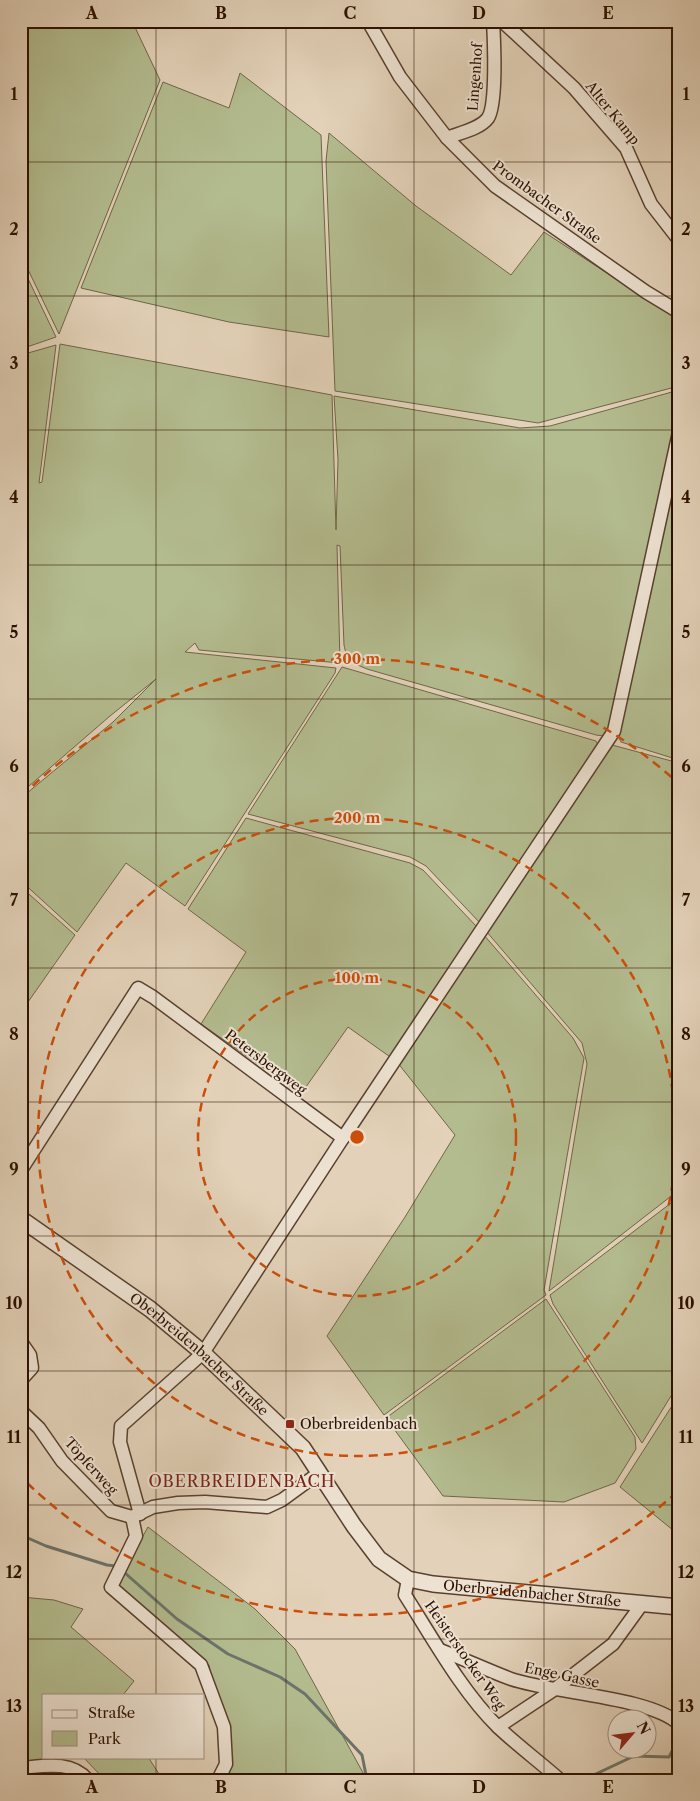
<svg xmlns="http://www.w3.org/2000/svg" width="700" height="1801" font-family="'Libre Caslon Text',serif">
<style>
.green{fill:#b3bc8f;stroke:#706648}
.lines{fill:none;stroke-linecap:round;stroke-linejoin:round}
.stream{stroke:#6c746c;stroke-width:3}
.minor-casing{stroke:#5a402f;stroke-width:15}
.tertiary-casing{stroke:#5a402f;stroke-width:18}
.minor{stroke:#ede2d2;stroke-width:12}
.tertiary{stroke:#ede2d2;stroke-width:15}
.grid{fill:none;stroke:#2d1001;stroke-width:1;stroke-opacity:0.55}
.ring{fill:none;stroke:#cc4e0a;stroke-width:2.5;stroke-dasharray:9 6}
.poi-dot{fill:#8f2418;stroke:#ede2d2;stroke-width:2}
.labels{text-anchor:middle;stroke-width:4;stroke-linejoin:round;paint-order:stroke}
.street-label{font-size:14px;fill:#2d1001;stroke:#ede2d2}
.poi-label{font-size:14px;fill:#2d1001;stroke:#ede2d2;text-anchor:start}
.quarter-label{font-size:16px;letter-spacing:1px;fill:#7a1f14;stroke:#ede2d2}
.centre{fill:#cc4e0a;stroke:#ede2d2;stroke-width:2.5}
.ring-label{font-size:15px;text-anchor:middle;font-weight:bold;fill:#cc4e0a;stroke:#ede2d2;stroke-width:4;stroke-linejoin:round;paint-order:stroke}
.neatline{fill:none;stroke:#2d1001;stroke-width:2}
.grid-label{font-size:16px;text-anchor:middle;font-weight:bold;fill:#2d1001}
</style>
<rect width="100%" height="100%" fill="#e3d2b9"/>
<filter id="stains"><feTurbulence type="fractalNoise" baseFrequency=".004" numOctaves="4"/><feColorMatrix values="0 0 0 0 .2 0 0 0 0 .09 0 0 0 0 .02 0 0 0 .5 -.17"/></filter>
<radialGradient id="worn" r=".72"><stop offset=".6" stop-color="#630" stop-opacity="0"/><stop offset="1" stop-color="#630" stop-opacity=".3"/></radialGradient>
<!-- green -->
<g class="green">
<polygon points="21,21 132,21 160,80 59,334 21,255"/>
<polygon points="240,73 321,135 329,337 229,322 81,288 163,82 229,108"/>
<polygon points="329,133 416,206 511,275 544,232 679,320 679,386 538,423 335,391 326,161"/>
<polygon points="21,264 56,337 21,349"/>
<path d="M 60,344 L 332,395 L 336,530 L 338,460 L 334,396 L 520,428 L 550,426 L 679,390 L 679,422 L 612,727 L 604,736 L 596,735 L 367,669 C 353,663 347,661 344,645 L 340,546 L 337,545 L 340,663 L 199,650 L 195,643 L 185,652 L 336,668 L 335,673 L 185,906 L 126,863 L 77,932 L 21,881 L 21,798 L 113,722 L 156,679 L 110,716 L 21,793 L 21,355 L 56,345 L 39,483 L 42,482 Z"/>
<polygon points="679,446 679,760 621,742 617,734"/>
<polygon points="342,667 596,741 598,745 481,924 426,866 410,857 248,814"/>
<polygon points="612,745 679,763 679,1190 549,1291 587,1064 582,1043 486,931"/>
<polygon points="246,818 410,863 423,870 477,927 393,1059 348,1027 301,1094 201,1024 246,952 188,909"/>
<polygon points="21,887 75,935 21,1012"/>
<polygon points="483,934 573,1038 584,1058 544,1290 546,1295 384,1415 327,1336 405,1217 455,1135 397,1062"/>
<polygon points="679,1197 679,1383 642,1443 553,1304 550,1295"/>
<polygon points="546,1299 635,1437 636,1449 615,1483 564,1502 443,1496 386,1418"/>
<polygon points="679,1395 679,1535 620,1487"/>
<polygon points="148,1527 255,1609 295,1649 367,1780 220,1780 228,1762 209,1665 116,1584"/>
<polygon points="21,1597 54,1600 83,1609 71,1627 134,1681 123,1695 44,1695 44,1757 61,1757 62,1762 21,1765"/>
<polygon points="83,1757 148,1757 163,1780 105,1780"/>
<polygon points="54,1767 86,1780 21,1780 21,1770"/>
</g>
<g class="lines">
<!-- stream -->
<g class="stream">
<polyline points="21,1535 46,1546 107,1565 116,1566"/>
<polyline points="125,1573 177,1619 228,1654 280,1677 305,1694 362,1755 367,1780"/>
<polyline points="583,1780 634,1756 669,1757 679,1738"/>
</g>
<defs>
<g id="minor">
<polyline points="318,21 327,21"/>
<polyline points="368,21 400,77 447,138 495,186 646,292 679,312"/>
<polyline points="502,21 574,88 626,148 651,204 679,240"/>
<path d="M 447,138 C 459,133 480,129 488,118 C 497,104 494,39 493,21"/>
<polyline points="343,1138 614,731 679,432"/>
<polyline points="21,1170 138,988 153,997 343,1138 203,1353 121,1426 120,1442 140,1514"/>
<polyline points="21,1342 30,1355 32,1368 21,1380"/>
<polyline points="21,1411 39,1428 62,1461 111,1511 132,1517 153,1507 178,1503 205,1502 267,1507 282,1500 319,1473"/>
<polyline points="132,1517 136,1536 111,1587 201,1665 224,1727 226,1764 218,1780"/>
<path d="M 408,1579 L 405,1595 C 432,1637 462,1692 498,1727 C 518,1746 540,1762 560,1780"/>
<path d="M 440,1650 C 464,1659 487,1670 511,1679 C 551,1693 651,1697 679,1724"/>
<polyline points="498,1727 555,1689 613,1644 642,1604"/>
<path d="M 21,1768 C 44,1766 71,1760 88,1780"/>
</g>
<g id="tertiary">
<path id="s1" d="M 21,1219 L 150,1309 L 203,1353 L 303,1448 L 354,1526 L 379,1559 L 408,1579 L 433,1584 L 679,1607"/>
</g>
</defs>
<!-- minor casing -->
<use href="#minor" class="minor-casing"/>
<!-- tertiary casing -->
<use href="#tertiary" class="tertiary-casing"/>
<!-- minor -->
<use href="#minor" class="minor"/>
<!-- tertiary -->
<use href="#tertiary" class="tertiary"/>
</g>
<!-- grid -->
<path class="grid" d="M 156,21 L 156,1695M 286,21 L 286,1780M 414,21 L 414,1780M 544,21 L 544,1780M 21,162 L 679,162M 21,296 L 679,296M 21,430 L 679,430M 21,565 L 679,565M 21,699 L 679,699M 21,833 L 679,833M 21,968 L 679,968M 21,1102 L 679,1102M 21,1236 L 679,1236M 21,1371 L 679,1371M 21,1505 L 679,1505M 21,1639 L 679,1639M 156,1757 L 156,1780"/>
<!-- distance rings -->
<g class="ring">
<circle cx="357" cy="1137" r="159"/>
<circle cx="357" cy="1137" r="319"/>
<path d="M677 1492A478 478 0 0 1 22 1478M22 796A478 478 0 0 1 677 782"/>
</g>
<!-- markers -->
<rect class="poi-dot" x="285" y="1419" width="10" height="10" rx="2.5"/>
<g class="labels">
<!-- street labels -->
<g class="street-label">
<text transform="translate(475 77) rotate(-86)" y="5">Lingenhof</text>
<text transform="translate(613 113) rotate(51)" y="5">Alter Kamp</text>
<text transform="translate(547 202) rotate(36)" y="5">Prombacher Straße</text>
<text transform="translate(266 1062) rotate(37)" y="5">Petersbergweg</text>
<text dy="5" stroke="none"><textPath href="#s1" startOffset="224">Oberbreidenbacher Straße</textPath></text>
<text transform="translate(91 1466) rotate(48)" y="5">Töpferweg</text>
<text dy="5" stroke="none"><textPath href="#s1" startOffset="659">Oberbreidenbacher Straße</textPath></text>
<text transform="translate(465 1655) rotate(55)" y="5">Heisterstocker Weg</text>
<text transform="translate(562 1675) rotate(12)" y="5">Enge Gasse</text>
</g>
<!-- poi labels -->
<g class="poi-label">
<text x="300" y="1429">Oberbreidenbach</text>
</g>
<!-- quarter labels -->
<g class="quarter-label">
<text x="242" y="1487">OBERBREIDENBACH</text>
</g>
</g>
<circle cx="357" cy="1137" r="8" class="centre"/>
<g class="ring-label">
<text x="357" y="664">300 m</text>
<text x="357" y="823">200 m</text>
<text x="357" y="983">100 m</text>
</g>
<!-- margin -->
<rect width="700" height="1801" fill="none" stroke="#e3d2b9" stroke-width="55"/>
<!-- legend -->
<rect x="42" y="1694" width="162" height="65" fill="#ede2d2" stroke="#a08e7e"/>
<rect x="52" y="1710" width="25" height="8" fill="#ede2d2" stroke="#a08e7e"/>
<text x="88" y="1718" font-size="15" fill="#2d1001">Straße</text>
<rect x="52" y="1731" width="25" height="15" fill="#b3bc8f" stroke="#a08e7e"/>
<text x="88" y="1744" font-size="15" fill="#2d1001">Park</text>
<!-- north arrow -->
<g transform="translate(632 1734) rotate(62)"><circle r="24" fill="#ede2d2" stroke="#a08e7e"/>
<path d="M0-4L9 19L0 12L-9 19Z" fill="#8f2418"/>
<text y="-8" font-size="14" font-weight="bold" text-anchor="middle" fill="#2d1001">N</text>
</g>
<rect x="28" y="28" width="644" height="1746" class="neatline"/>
<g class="grid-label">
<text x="92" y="19">A</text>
<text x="221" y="19">B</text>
<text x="350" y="19">C</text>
<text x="479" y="19">D</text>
<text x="608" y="19">E</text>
<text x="14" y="100">1</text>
<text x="686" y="100">1</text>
<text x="14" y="235">2</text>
<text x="686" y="235">2</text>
<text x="14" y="369">3</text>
<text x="686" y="369">3</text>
<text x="14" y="503">4</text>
<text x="686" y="503">4</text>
<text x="14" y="638">5</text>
<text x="686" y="638">5</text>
<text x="14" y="772">6</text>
<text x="686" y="772">6</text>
<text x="14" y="906">7</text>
<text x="686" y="906">7</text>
<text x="14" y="1040">8</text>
<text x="686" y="1040">8</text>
<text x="14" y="1175">9</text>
<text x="686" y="1175">9</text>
<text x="14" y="1309">10</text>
<text x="686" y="1309">10</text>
<text x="14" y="1443">11</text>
<text x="686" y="1443">11</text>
<text x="14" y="1578">12</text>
<text x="686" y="1578">12</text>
<text x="14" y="1712">13</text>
<text x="686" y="1712">13</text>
<text x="92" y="1793">A</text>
<text x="221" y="1793">B</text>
<text x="350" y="1793">C</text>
<text x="479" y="1793">D</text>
<text x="608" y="1793">E</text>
</g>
<rect width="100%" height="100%" filter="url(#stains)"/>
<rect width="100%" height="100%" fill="url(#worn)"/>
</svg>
